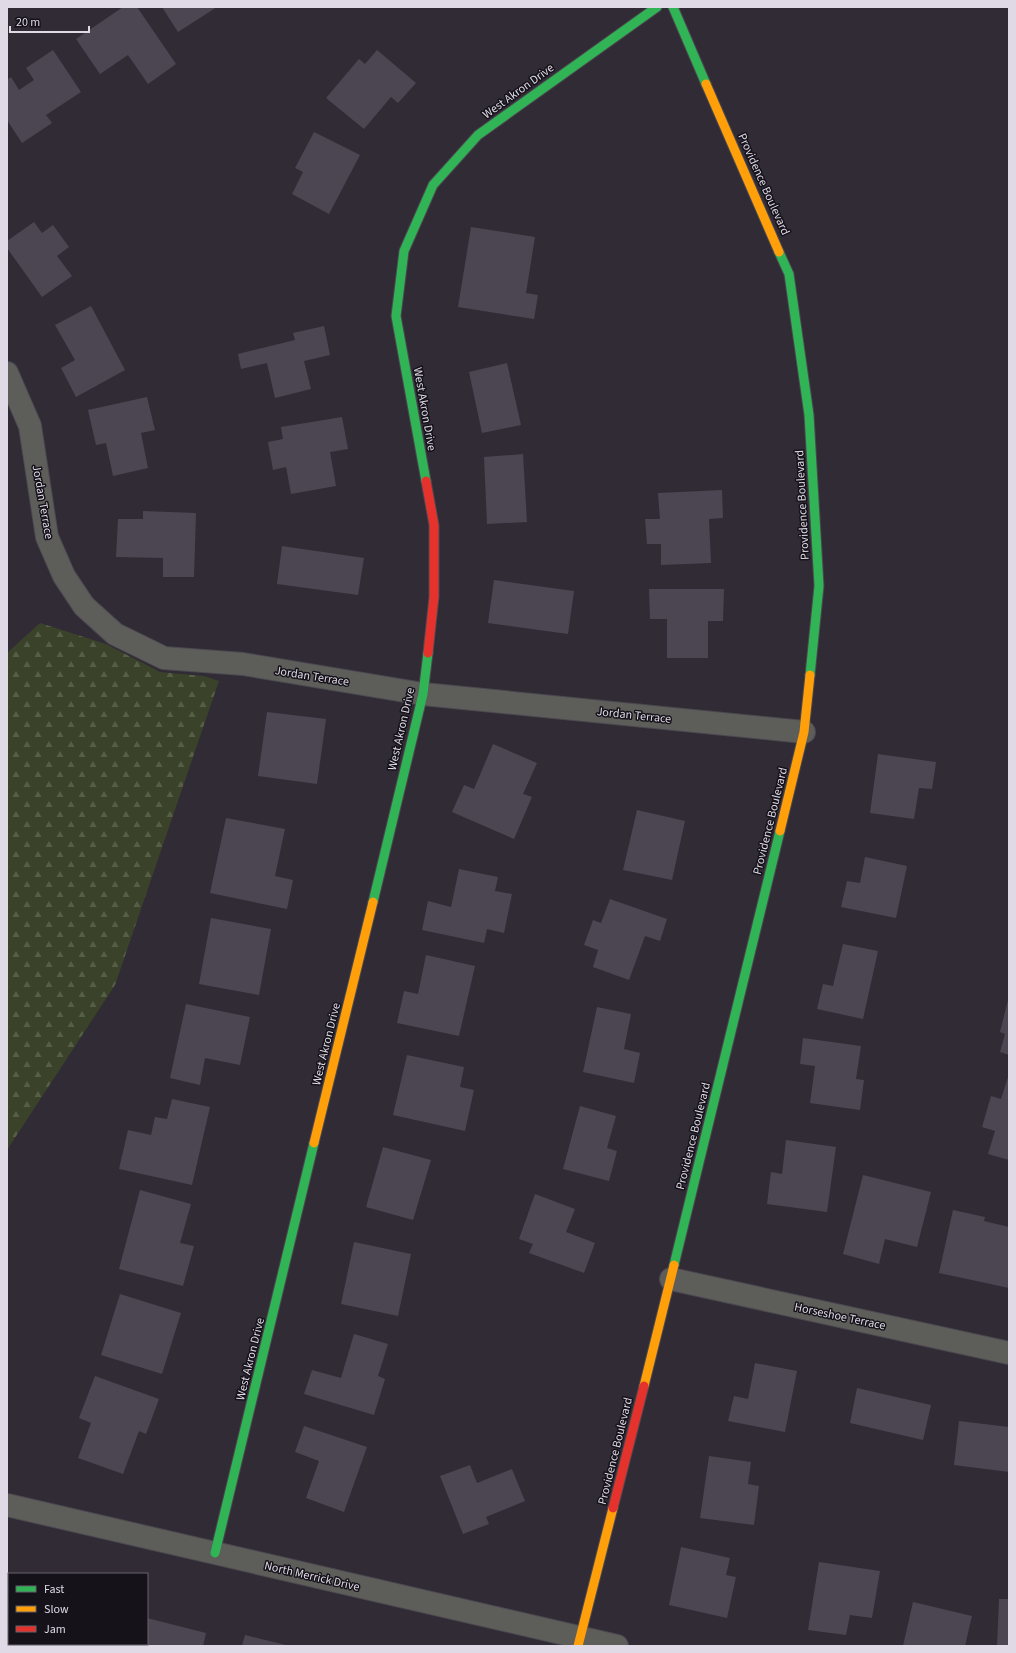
<svg xmlns="http://www.w3.org/2000/svg" width="1016" height="1653" font-family="'Source Sans 3',sans-serif">
<style>
.forest{fill:url(#forest-firs)}
.building{fill:#4c4652}
.lines{fill:none;stroke-linecap:round;stroke-linejoin:round}
.street-casing{stroke:#4c4850;stroke-width:24}
.fast-casing{stroke:#4c4850;stroke-width:11}
.slow-casing{stroke:#4c4850;stroke-width:11}
.jam-casing{stroke:#4c4850;stroke-width:11}
.street{stroke:#5d5e5a;stroke-width:22}
.fast{stroke:#30b455;stroke-width:9}
.slow{stroke:#ff9f0a;stroke-width:9}
.jam{stroke:#e5322d;stroke-width:9}
.labels{text-anchor:middle;stroke-width:3;stroke-linejoin:round;paint-order:stroke}
.street-label{font-size:12px;fill:#dfdae6;stroke:#15121a}
</style>
<defs>
<pattern id="forest-firs" width="22" height="20" patternUnits="userSpaceOnUse"><rect width="22" height="20" fill="#3a4329"/><path d="M5 1l3.5 6h-7zM16 11l3.5 6h-7z" fill="#565e48"/></pattern>
</defs>
<rect width="100%" height="100%" fill="#302b35"/>
<!-- forest -->
<polygon class="forest" points="40,623 106,644 160,672 204,676 219,681 115,985 7,1150 7,653"/>
<!-- building -->
<g class="building">
<polygon points="123,7 137,7 176,64 148,84 128,55 100,74 76,39"/>
<polygon points="162,7 217,7 178,32"/>
<polygon points="53,50 81,92 46,115 52,123 22,143 7,120 7,80 11,77 19,90 34,80 26,68"/>
<polygon points="377,50 416,83 398,103 391,97 364,129 326,98 359,59 365,64"/>
<polygon points="314,132 360,155 329,214 292,194 303,172 295,168"/>
<polygon points="34,222 42,233 53,225 69,247 57,256 72,276 42,297 7,248 7,241"/>
<polygon points="471,227 535,237 526,293 538,295 534,319 458,307"/>
<polygon points="91,306 125,370 76,397 61,368 75,360 55,325"/>
<polygon points="324,326 330,355 304,361 311,389 275,398 267,363 241,369 238,354 295,340 293,333"/>
<polygon points="507,363 521,425 482,433 469,372"/>
<polygon points="147,397 155,430 141,433 148,468 113,476 106,443 96,445 88,410"/>
<polygon points="342,417 348,449 330,452 336,486 291,494 286,467 273,470 268,442 283,439 281,427"/>
<polygon points="523,454 527,522 487,524 484,457"/>
<polygon points="722,490 723,518 709,519 711,563 661,565 661,544 647,544 645,519 660,519 658,493"/>
<polygon points="143,511 196,513 194,577 163,577 163,558 116,557 118,519 143,519"/>
<polygon points="282,546 364,558 358,595 277,584"/>
<polygon points="494,580 574,591 568,634 488,623"/>
<polygon points="649,589 724,589 723,621 708,621 708,658 667,658 667,619 650,619"/>
<polygon points="267,712 326,719 317,784 258,776"/>
<polygon points="493,744 537,763 523,794 532,797 514,839 452,812 464,785 474,789"/>
<polygon points="878,754 936,762 932,789 919,788 914,819 870,813"/>
<polygon points="637,810 685,821 672,880 623,870"/>
<polygon points="226,818 285,829 275,876 293,880 287,909 210,893"/>
<polygon points="865,857 907,866 896,918 841,907 847,881 860,883"/>
<polygon points="459,869 498,877 495,891 512,894 504,933 487,929 484,943 422,930 428,901 451,907"/>
<polygon points="610,899 667,919 660,941 645,936 629,980 593,967 598,950 584,945 593,920 601,923"/>
<polygon points="211,918 271,929 259,995 199,984"/>
<polygon points="843,944 878,951 863,1019 817,1009 823,984 833,986"/>
<polygon points="426,955 475,966 459,1036 397,1023 404,991 418,994"/>
<polygon points="1008,1000 1009,1000 1009,1055 1000,1052 1005,1034 1000,1032"/>
<polygon points="186,1004 250,1017 240,1065 205,1058 200,1085 170,1078"/>
<polygon points="597,1007 631,1014 624,1049 640,1053 634,1083 583,1072"/>
<polygon points="803,1038 861,1046 856,1079 864,1080 860,1110 810,1103 815,1066 800,1064"/>
<polygon points="407,1055 464,1067 460,1087 474,1090 465,1131 393,1115"/>
<polygon points="1009,1074 1009,1160 988,1154 995,1131 982,1127 991,1096 1001,1099"/>
<polygon points="172,1099 210,1107 192,1185 119,1169 128,1130 151,1135 155,1117 167,1119"/>
<polygon points="580,1106 616,1116 607,1148 617,1151 609,1181 563,1169"/>
<polygon points="786,1140 836,1147 827,1212 767,1204 771,1172 782,1174"/>
<polygon points="383,1147 431,1160 413,1220 366,1207"/>
<polygon points="863,1175 931,1192 917,1247 885,1239 879,1264 843,1254"/>
<polygon points="140,1190 191,1204 180,1243 194,1246 183,1286 119,1269"/>
<polygon points="535,1194 575,1209 566,1232 595,1243 584,1273 529,1253 533,1244 519,1239"/>
<polygon points="953,1210 985,1217 984,1221 1009,1227 1009,1288 939,1273"/>
<polygon points="354,1242 411,1254 398,1316 341,1304"/>
<polygon points="120,1294 181,1313 162,1374 101,1355"/>
<polygon points="354,1334 388,1344 378,1376 385,1379 374,1415 304,1394 312,1370 341,1378"/>
<polygon points="755,1363 797,1371 785,1432 728,1421 734,1396 748,1399"/>
<polygon points="95,1376 159,1399 146,1434 139,1431 123,1474 78,1458 91,1423 79,1418"/>
<polygon points="857,1388 931,1405 923,1440 850,1423"/>
<polygon points="959,1421 1009,1427 1009,1472 954,1465"/>
<polygon points="304,1426 367,1447 344,1512 306,1498 319,1461 295,1452"/>
<polygon points="709,1456 751,1462 748,1484 759,1486 754,1525 700,1518"/>
<polygon points="470,1465 477,1483 512,1469 525,1501 486,1517 489,1524 463,1534 440,1476"/>
<polygon points="681,1547 730,1558 726,1575 736,1577 727,1618 669,1605"/>
<polygon points="819,1562 880,1571 872,1618 850,1615 846,1635 808,1630"/>
<polygon points="999,1599 1009,1599 1009,1646 997,1646"/>
<polygon points="913,1602 972,1616 965,1646 903,1646"/>
<polygon points="147,1618 206,1633 203,1646 124,1646 124,1644 147,1644"/>
<polygon points="245,1635 286,1645 286,1646 242,1646"/>
</g>
<g class="lines">
<defs>
<g id="street">
<polyline points="7,373 30,426 47,537 64,576 84,606 115,634 164,658 243,664 423,694 804,732"/>
<polyline points="671,1279 1009,1353"/>
<polyline points="7,1505 617,1646"/>
</g>
<g id="fast">
<polyline points="673,7 706,84"/>
<polyline points="779,252 789,274 809,415 819,586 810,675"/>
<polyline points="426,481 396,316 404,251 433,185 478,135 657,7"/>
<polyline points="373,902 423,694 428,653"/>
<polyline points="674,1265 780,831"/>
<polyline points="215,1553 314,1143"/>
</g>
<g id="slow">
<polyline points="706,84 779,252"/>
<polyline points="780,831 804,732 810,675"/>
<polyline points="314,1143 373,902"/>
<polyline points="644,1386 674,1265"/>
<polyline points="578,1646 613,1508"/>
</g>
<g id="jam">
<polyline points="426,481 434,525 434,597 428,653"/>
<polyline points="613,1508 644,1386"/>
</g>
</defs>
<!-- street casing -->
<use href="#street" class="street-casing"/>
<!-- fast casing -->
<use href="#fast" class="fast-casing"/>
<!-- slow casing -->
<use href="#slow" class="slow-casing"/>
<!-- jam casing -->
<use href="#jam" class="jam-casing"/>
<!-- street -->
<use href="#street" class="street"/>
<!-- fast -->
<use href="#fast" class="fast"/>
<!-- slow -->
<use href="#slow" class="slow"/>
<!-- jam -->
<use href="#jam" class="jam"/>
</g>
<g class="labels">
<!-- street labels -->
<g class="street-label">
<text transform="translate(518 91) rotate(-36)" y="4">West Akron Drive</text>
<text transform="translate(764 184) rotate(66)" y="4">Providence Boulevard</text>
<text transform="translate(425 409) rotate(80)" y="4">West Akron Drive</text>
<text transform="translate(43 502) rotate(80)" y="4">Jordan Terrace</text>
<text transform="translate(802 505) rotate(-93)" y="4">Providence Boulevard</text>
<text transform="translate(312 676) rotate(9)" y="4">Jordan Terrace</text>
<text transform="translate(634 715) rotate(6)" y="4">Jordan Terrace</text>
<text transform="translate(401 729) rotate(-77)" y="4">West Akron Drive</text>
<text transform="translate(770 821) rotate(-76)" y="4">Providence Boulevard</text>
<text transform="translate(326 1044) rotate(-76)" y="4">West Akron Drive</text>
<text transform="translate(693 1136) rotate(-76)" y="4">Providence Boulevard</text>
<text transform="translate(840 1316) rotate(12)" y="4">Horseshoe Terrace</text>
<text transform="translate(250 1359) rotate(-76)" y="4">West Akron Drive</text>
<text transform="translate(615 1451) rotate(-76)" y="4">Providence Boulevard</text>
<text transform="translate(312 1576) rotate(13)" y="4">North Merrick Drive</text>
</g>
</g>
<!-- border -->
<rect width="1016" height="1653" fill="none" stroke="#dfdae6" stroke-width="16"/>
<!-- legend -->
<rect x="8" y="1573" width="140" height="72" fill="#15121a" stroke="#66626c"/>
<rect x="16" y="1586" width="20" height="6" fill="#30b455" stroke="#66626c"/>
<text x="44" y="1593" font-size="12" fill="#dfdae6">Fast</text>
<rect x="16" y="1606" width="20" height="6" fill="#ff9f0a" stroke="#66626c"/>
<text x="44" y="1613" font-size="12" fill="#dfdae6">Slow</text>
<rect x="16" y="1626" width="20" height="6" fill="#e5322d" stroke="#66626c"/>
<text x="44" y="1633" font-size="12" fill="#dfdae6">Jam</text>
<!-- scale -->
<path d="M10 26v6h79v-6" fill="none" stroke="#dfdae6" stroke-width="2"/>
<text x="16" y="26" font-size="12" fill="#dfdae6" stroke="#15121a" stroke-width="3" paint-order="stroke">20 m</text>
</svg>
